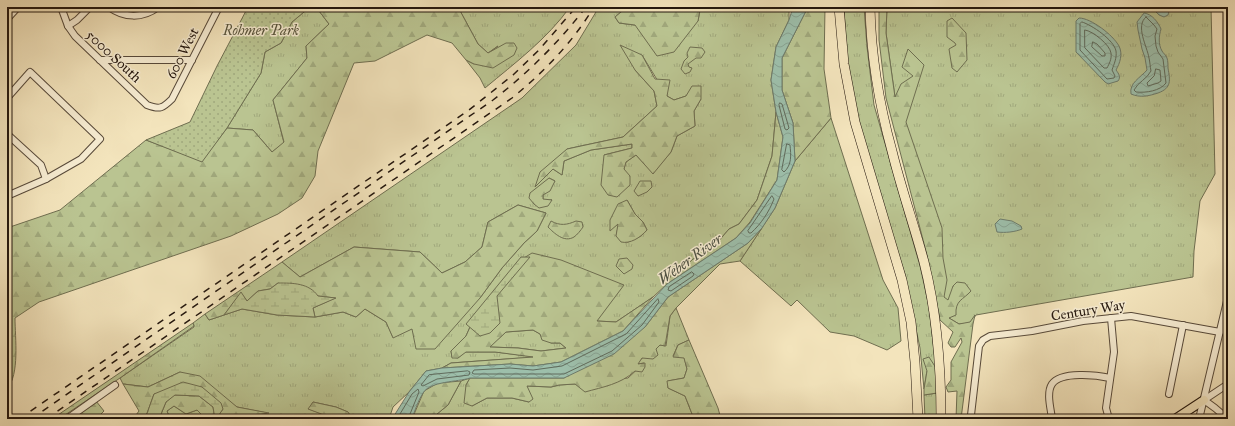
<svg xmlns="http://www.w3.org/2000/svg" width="1235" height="426" font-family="'IM FELL Great Primer',serif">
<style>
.grass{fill:url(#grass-tufts);stroke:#6f6e50;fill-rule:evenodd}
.forest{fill:url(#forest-firs);stroke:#6f6e50;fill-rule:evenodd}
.wetland{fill:url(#wetland-marsh);stroke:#6f6e50}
.park{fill:url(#park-dots);stroke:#6f6e50}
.water{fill:url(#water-waves);stroke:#6d7c6c}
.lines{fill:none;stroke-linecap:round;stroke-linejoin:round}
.shore{stroke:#606b5c;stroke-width:1}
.minor-casing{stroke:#584a3a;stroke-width:8}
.major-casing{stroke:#24170e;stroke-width:10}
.highway-casing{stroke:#24170e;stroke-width:10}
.minor{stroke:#f7edd3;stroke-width:6}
.major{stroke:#f3e4bc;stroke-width:8}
.highway{stroke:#f3e4bc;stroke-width:9}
.rail{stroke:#24170e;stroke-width:1.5;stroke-dasharray:7 7;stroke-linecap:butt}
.labels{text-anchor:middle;stroke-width:3;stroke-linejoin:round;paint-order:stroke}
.park-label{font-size:14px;font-style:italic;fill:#58543c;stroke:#f7edd3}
.street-label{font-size:14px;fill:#24170e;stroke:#f7edd3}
.water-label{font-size:15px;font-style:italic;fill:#4e5245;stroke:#f7edd3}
</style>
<defs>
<pattern id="grass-tufts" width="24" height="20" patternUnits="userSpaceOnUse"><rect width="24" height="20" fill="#bac491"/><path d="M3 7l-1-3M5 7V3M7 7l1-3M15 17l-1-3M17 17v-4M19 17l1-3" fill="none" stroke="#a0a87c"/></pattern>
<pattern id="forest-firs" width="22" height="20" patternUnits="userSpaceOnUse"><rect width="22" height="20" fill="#bac491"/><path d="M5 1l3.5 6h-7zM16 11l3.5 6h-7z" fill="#a0a87c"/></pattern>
<pattern id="wetland-marsh" width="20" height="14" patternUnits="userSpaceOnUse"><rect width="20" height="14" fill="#bac491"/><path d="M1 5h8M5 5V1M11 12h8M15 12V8" fill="none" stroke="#a0a87c"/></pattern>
<pattern id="park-dots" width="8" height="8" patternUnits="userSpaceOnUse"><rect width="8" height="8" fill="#bac491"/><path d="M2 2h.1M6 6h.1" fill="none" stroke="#a0a87c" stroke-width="1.8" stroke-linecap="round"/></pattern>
<pattern id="water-waves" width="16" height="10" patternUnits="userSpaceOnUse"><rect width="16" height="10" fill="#9dbfab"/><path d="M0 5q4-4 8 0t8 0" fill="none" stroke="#87a392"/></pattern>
</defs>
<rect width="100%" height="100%" fill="#f3e4bc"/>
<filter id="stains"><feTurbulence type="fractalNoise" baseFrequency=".005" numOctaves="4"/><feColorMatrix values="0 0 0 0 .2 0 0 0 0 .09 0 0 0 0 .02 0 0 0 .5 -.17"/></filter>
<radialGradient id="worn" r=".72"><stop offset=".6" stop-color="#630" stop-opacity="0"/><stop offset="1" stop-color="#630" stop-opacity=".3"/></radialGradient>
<!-- grass -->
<g class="grass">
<polygon points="310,7 316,7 329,24 306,46 307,58 273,100 284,143 272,152 253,130 227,128 261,73 265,52 281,43 292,22"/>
<path d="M 458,7 L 570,7 C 547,39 515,63 485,88 L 480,78 L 466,60 L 474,64 L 498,46 L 488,53 L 478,44 Z"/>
<path d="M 599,7 L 627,7 L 615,17 L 619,23 L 634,25 L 698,21 L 700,10 L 702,7 L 789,7 L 789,20 L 776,47 L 771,80 L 776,112 L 772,156 L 757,200 L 739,224 L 729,229 L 717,243 L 705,254 L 694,259 L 683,268 L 672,273 L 667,284 L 653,297 L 616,322 L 596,321 L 623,285 L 470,327 L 466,336 L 451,351 L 452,357 L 458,358 L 465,352 L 495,352 L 536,357 L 451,363 L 442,368 L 426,371 L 409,392 L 393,407 L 389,419 L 352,419 L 348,412 L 336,407 L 313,402 L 309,409 L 335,419 L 240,419 L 239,417 L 267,413 L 237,407 L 180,372 L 148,387 L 123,384 L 120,378 L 194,327 L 193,323 L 205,314 L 209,320 L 242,309 L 277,315 L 315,317 L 343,312 L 356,317 L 365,309 L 386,322 L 393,337 L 480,298 L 502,268 L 524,243 L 537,231 L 546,213 L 518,205 L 488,222 L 482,247 L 465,262 L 442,273 L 420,252 L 354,247 L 300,277 L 282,262 L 522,98 L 576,45 ZM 642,55 L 667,96 L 674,100 L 686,96 L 701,99 L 694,111 L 695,126 L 677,136 L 671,152 L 653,173 L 636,155 L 626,162 L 624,169 L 604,155 L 632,148 L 632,144 L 591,150 L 564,161 L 562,175 L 553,169 L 535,186 L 567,149 L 623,137 L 657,106 L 654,91 L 635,70 ZM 549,178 L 555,181 L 543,195 L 543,200 L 552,200 L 534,204 L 541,186 ZM 627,200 L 635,214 L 643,222 L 647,230 L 641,236 L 626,243 L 616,236 L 619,223 L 610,230 Z"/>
<polygon points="844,7 864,7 867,47 874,105 920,266 929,307 936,368 927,371 924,389 920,348 904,272 858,124 847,62"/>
<polygon points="887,7 1211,7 1215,174 1200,201 1194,251 1193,277 976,315 970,323 959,324 949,318 895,97 886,33"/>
<polygon points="831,118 883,280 898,308 901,341 887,350 854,336 830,332 797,300 791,306 740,261 775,208 795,161"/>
<path d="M 676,308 L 689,340 L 678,345 L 673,356 L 684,357 L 687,369 L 684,378 L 668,381 L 668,388 L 685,396 L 694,419 L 437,419 L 437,414 L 448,405 L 461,381 L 470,378 L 466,385 L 472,406 L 487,398 L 512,398 L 529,402 L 527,386 L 551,387 L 559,385 L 575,384 L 628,378 L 644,363 L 637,364 C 643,355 653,352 660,345 L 666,346 L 670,316 Z"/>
<polygon points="533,330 540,334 551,343 560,343 566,348 541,351 518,348 489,347 506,332"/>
<polygon points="937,393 937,419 925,419 924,395"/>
<polygon points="174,406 186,414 197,410 206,419 170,419 167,411"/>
</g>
<!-- forest -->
<g class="forest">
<path d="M 316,7 L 458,7 L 478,44 L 488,53 L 506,43 L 514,43 L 517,48 L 514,55 L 493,68 L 474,64 L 466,60 L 452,43 L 427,35 L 375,61 L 354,63 L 318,151 L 315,176 L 302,198 L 278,214 L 231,236 L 39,302 L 15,318 C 15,338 20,374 7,389 L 7,228 L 60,210 L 146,140 L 202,161 L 227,128 L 253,130 L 272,152 L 284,142 L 273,100 L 307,58 L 306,46 L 329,24 Z"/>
<polygon points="627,7 702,7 700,10 698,21 674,52 657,56 635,25 619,23 615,17"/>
<polygon points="808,7 825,7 824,69 831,118 795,161 793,123 782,90 782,58"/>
<path d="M 879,7 L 887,7 L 886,33 L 895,97 L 901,84 L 913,76 L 902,67 L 908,49 L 924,65 L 906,122 L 942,228 L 943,258 L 947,280 L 944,297 L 948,300 L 953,286 L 957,282 L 965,283 L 971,291 C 963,300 955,300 956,315 L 949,318 L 959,324 L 970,322 L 975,315 L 973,324 L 961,419 L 956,419 L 957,391 L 948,392 L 946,387 L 951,380 L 951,362 L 962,342 L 961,338 L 955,347 L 951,347 L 948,343 L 953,332 L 940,320 L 927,255 L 886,98 L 879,40 Z"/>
<polygon points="952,18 966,33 967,60 957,72 952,68 949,49 956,45 955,43 947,37 947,21"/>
<polygon points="620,45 642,55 655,79 670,80 667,96 674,100 686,96 692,86 701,86 701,99 694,111 695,126 677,136 671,152 653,174 636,155 626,162 624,169 630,176 630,185 617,197 608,195 601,185 604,155 632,148 632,144 591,150 564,161 562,175 553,169 535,187 540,172 567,149 623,137 657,106 654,91 635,70"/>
<polygon points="690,47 702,48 705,52 701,58 696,58 688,64 689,67 692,68 690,72 685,74 681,69 684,61 688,57 687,53"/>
<polygon points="776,112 783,137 777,180 750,222 736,238 667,284 672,273 683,268 693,259 705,254 717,243 729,229 739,224 757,200 772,156"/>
<polygon points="549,178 555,181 550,191 543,195 543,199 552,200 548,206 539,208 534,204 529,198 530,193"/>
<polygon points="640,181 651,181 652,187 647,192 638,196 634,191"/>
<path d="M 627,200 L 635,214 L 643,222 L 647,230 C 640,238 630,244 621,242 L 616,236 L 618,224 L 610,231 L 610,220 L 618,204 Z"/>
<polygon points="518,205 546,213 537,231 524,243 502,268 480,298 435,349 416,349 412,329 393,338 386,322 365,309 356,317 343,312 315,317 313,308 335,298 318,296 278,283 270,289 258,291 247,301 241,293 224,315 209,320 205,314 282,262 300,277 354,247 420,252 442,273 465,262 482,247 488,222"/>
<path d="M 551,221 C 560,226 567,225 576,221 L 582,222 L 583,227 C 581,230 577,235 574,237 C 564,243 554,233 548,227 Z"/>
<path d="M 762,228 L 740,261 L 720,264 L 676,308 L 670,316 L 665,346 L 660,345 L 656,349 L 658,355 L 653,359 L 642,358 L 638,364 L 645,363 L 645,367 L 642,372 L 635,371 C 621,384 603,387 585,392 L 575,384 L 559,385 L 551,387 L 527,386 L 533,399 L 529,402 L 512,398 L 487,398 L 472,406 L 464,403 L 466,385 L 470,378 L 564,378 L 645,327 L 668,297 L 748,243 Z"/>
<path d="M 532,253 L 561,260 L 624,285 L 597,321 L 616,322 L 653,297 L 623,331 L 561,362 L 533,366 L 510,364 L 442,368 L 451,363 L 533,357 L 495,352 L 466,352 L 458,358 L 452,358 L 451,351 L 466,336 L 470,327 L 489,297 L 519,261 ZM 533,330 L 540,334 L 542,340 L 551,343 L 560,343 L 566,348 L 541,351 L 518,348 L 490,347 L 506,332 Z"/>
<polygon points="627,258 633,265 632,269 624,274 616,266 619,259"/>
<polygon points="193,323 194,326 120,378 59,419 52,419"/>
<polygon points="689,340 718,408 721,419 694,419 685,396 668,388 667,381 684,378 687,369 684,358 673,357 678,345"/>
<polygon points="929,357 936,368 937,393 924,395 924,389 927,371 923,359"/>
<polygon points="180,372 200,376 237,407 269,413 240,417 240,419 216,419 223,409 202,387 154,394 145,419 133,419 139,411 123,384 148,387"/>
<polygon points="461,381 448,405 437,414 437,419 412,419 424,391 438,383"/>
<polygon points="174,395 199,396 213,407 215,419 206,419 197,410 186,414 174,406 167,411 170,419 159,419 166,402"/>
<polygon points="96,401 104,411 96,419 72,419"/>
<polygon points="313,402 336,407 348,412 352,419 335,419 308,409"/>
</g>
<!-- wetland -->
<g class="wetland">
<polygon points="521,257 530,257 497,296 500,323 490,333 480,336 466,324"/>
<path d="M 278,283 C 293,283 309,283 318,296 L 336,298 L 313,308 L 315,317 L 277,315 L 242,309 L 224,315 L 241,292 L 247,301 L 258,291 L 270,289 Z"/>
<polygon points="183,382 202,387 221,403 223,409 216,419 215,419 213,407 199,396 175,395 166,402 159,419 145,419 154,394"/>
</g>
<!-- park -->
<polygon class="park" points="248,7 310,7 292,22 281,43 265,52 261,73 227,128 202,162 146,140 190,122 217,66"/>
<!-- water -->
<g class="water">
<path d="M 793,7 L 808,7 L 782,58 L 782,90 L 793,123 L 795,161 L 775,208 L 762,228 L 748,243 L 668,297 L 645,327 L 614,354 L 564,378 L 470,378 C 458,382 430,381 423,393 C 418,401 415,410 412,419 L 392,419 L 409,392 L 426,371 L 442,368 L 510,364 L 533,366 L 561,362 L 623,331 L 667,284 L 736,238 L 750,223 L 777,180 L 783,137 L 776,112 L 771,80 L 776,47 L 789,20 Z"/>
<polygon points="1151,7 1170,7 1168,15 1164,17 1159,15"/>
<path d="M 1144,13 C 1152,14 1158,22 1161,29 C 1159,36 1158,44 1162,51 C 1163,53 1166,55 1167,58 C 1168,61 1168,65 1168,68 C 1170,80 1172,88 1158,93 C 1149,96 1140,98 1131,94 C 1129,83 1140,78 1147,70 L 1145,58 L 1142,49 L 1138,30 L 1137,22 Z"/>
<path d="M 1079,18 C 1091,18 1113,35 1119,46 C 1123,54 1120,63 1116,70 C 1119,74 1121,77 1118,81 L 1108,84 L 1105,82 L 1076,52 L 1076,21 Z"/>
<path d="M 1000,219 L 1012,221 L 1021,226 L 1022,229 C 1015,232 1005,233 997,232 L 995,224 Z"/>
</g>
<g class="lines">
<!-- shore -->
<g class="shore">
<path d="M 1146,17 L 1154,25 L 1157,29 L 1155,36 L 1156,46 L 1158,52 L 1163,59 L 1166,83 C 1160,91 1146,93 1136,92 L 1134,90 C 1138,82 1147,79 1151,71 C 1150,66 1150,62 1149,58 C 1147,46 1135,26 1146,17 Z"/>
<path d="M 1082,22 C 1092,25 1114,40 1116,51 C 1117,58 1114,64 1112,70 L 1115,76 L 1114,78 L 1107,79 L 1080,50 L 1080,24 Z"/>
<path d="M 1085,30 C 1093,31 1110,45 1111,53 C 1112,59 1109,64 1107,68 L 1104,68 L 1085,48 Z"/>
<polygon points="1093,42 1097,44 1105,53 1105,56 1102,56 1092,47"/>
<polygon points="1156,69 1160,70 1161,81 1158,83 1148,86 1147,83 1154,76"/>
<polygon points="780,103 782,104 789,128 787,130 785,129 779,105"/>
<path d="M 787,144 L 790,145 C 791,155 792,165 784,172 L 782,170 Z"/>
<path d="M 772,196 L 774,199 C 769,212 761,224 751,233 L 749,233 L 748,231 Z"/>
<polygon points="692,272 694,274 693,276 671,291 668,290 669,287"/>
<polygon points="658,299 659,302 642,325 612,351 564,374 474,374 472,373 474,370 510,368 533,370 562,366 626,334"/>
<polygon points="468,371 470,372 469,375 437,379 423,386 421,385 429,375"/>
<polyline points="397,419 412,394 418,389 419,392 408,419"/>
</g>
<defs>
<g id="minor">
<path d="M 61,7 L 68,26 L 75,36 L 147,105 C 160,110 163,108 172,99 L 219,7"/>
<path d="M 109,7 C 124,18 142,19 158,7"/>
<polyline points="7,19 18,7"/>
<polyline points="68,26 77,20 90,7"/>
<polyline points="100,60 192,60"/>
<polyline points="7,98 30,72 100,139 81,159 46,179 7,196"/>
<polyline points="7,134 41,165 46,179"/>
<polyline points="1169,394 1183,325"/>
<polyline points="1204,400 1215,408 1228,419"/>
<polyline points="1204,400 1228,384"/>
<polyline points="67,419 115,385"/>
<polyline points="972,419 971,415 979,346 983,340 990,336 1032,331 1083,321 1131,316 1220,332"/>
<path d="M 1052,419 C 1051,409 1046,393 1052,384 C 1061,371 1097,375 1110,378"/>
<polyline points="1109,419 1106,408 1114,352 1111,318"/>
<polyline points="1199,419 1228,297"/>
</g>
<polyline id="major" points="1175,419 1204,400"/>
<g id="highway">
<polyline points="839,7 844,64 855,122 902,280 911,322 915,362 918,419"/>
<path d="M 870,7 C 871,56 879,104 892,151 C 901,188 914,225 924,262 C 937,313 941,366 941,419"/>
</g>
</defs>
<!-- minor casing -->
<use href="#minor" class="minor-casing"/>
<!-- major casing -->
<use href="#major" class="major-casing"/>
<!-- highway casing -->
<use href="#highway" class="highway-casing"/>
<!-- minor -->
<use href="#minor" class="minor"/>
<!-- major -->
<use href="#major" class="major"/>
<!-- highway -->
<use href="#highway" class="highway"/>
<!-- rail -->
<g class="rail">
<polyline points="19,419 469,110 513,75 539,50 576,7"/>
<path d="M 31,419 L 493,100 C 528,73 559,42 586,7"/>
<path d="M 46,419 L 512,98 C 544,72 572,43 594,7"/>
</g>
</g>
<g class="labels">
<!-- park labels -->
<g class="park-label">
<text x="261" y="35">Rohmer Park</text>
</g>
<!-- street labels -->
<g class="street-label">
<text transform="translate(182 53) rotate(-63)" y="5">600 West</text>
<text transform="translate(114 56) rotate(43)" y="5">5000 South</text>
<text transform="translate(1088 310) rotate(-9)" y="5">Century Way</text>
</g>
<!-- water labels -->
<g class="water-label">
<text transform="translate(690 259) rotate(-36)" y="5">Weber River</text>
</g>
</g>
<!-- margin -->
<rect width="1235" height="426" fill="none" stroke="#f3e4bc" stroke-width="24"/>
<rect x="8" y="8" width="1219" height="410" fill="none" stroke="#24170e" stroke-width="2"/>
<rect x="12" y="12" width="1211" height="402" fill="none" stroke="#24170e"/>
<rect width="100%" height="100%" filter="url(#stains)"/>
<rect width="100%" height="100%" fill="url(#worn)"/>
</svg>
